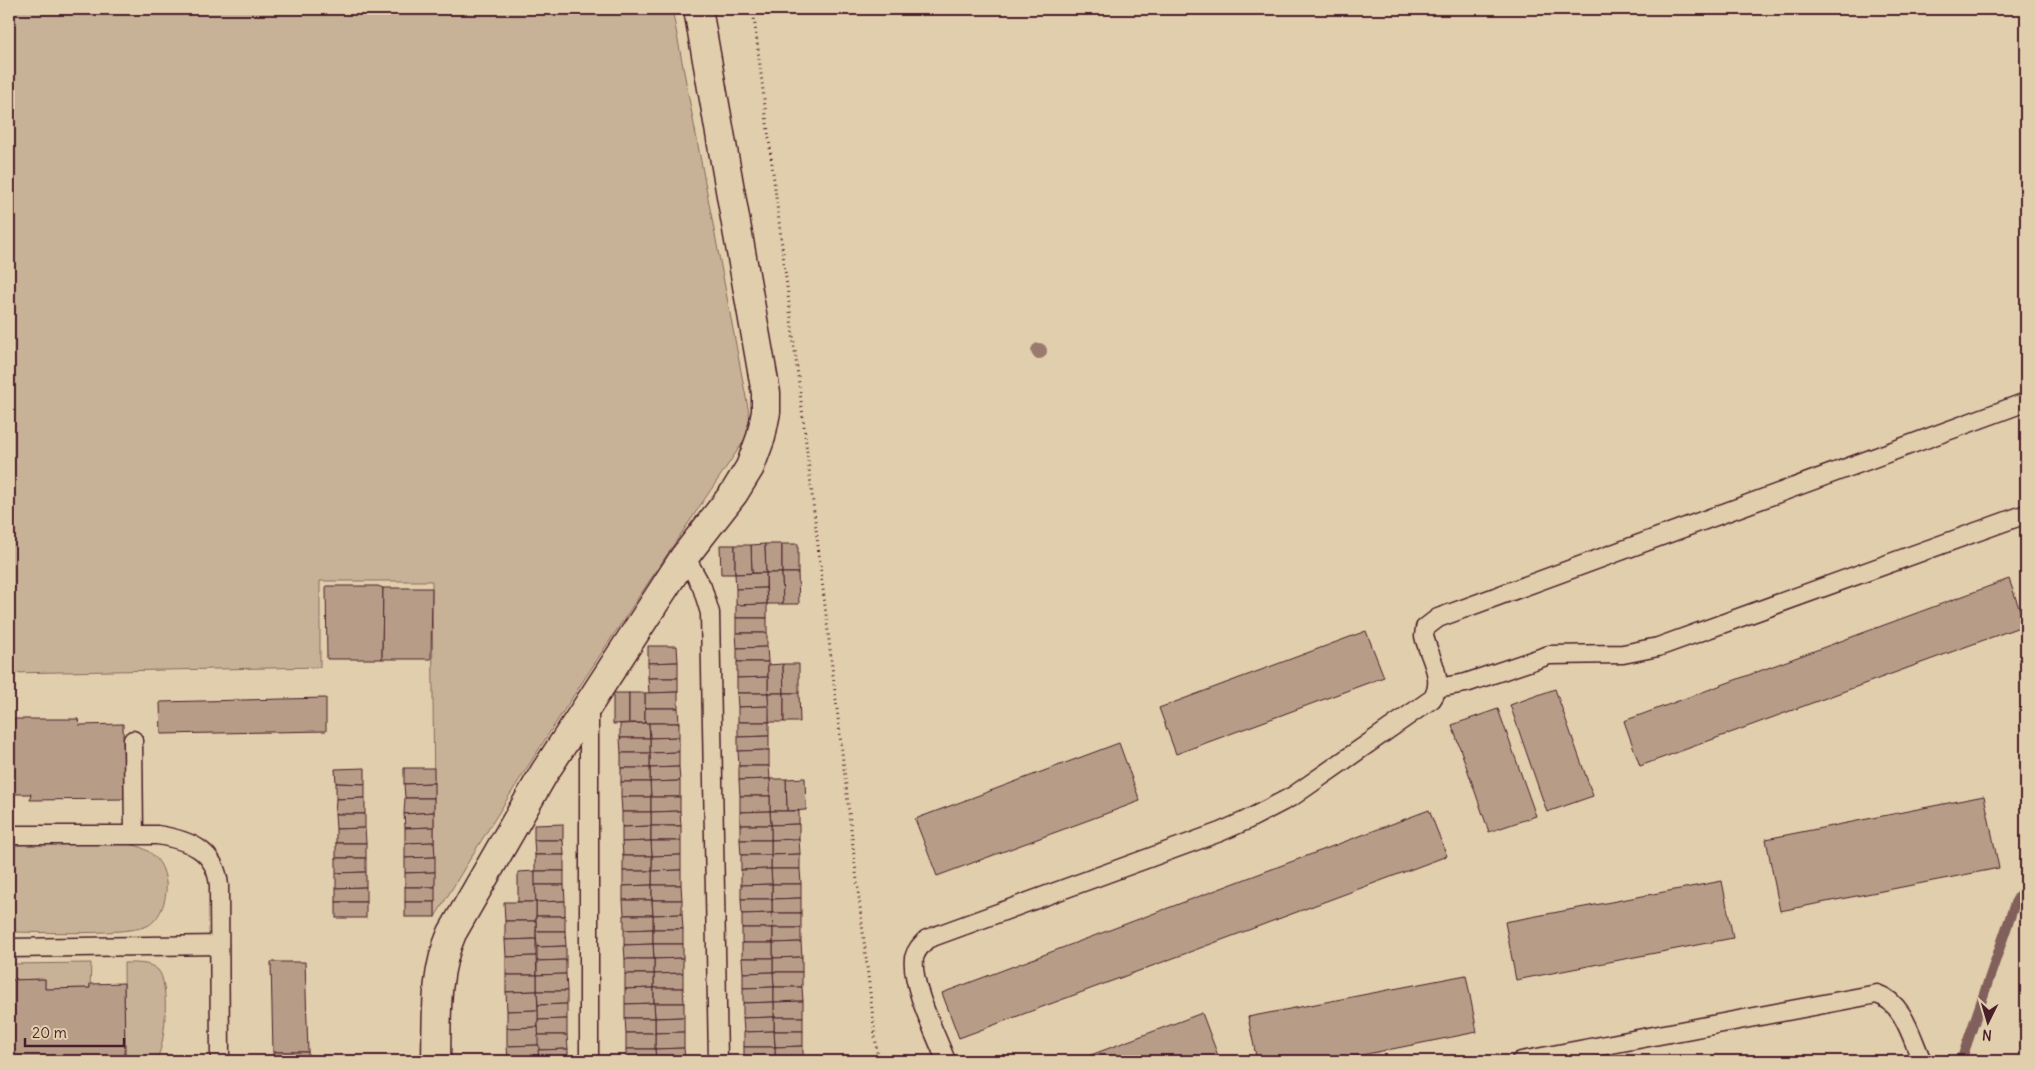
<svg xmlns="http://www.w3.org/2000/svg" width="2035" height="1070" font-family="Delius,sans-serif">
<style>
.green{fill:#c8b297;stroke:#896861}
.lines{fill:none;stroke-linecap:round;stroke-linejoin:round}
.stream{stroke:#815f5a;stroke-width:10}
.building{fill:#b79d88;stroke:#4a1f2b}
.service-casing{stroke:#4a1f2b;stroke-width:21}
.minor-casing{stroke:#4a1f2b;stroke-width:31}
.path{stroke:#4a1f2b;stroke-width:3;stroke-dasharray:1 4;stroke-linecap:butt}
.service{stroke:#e1ceac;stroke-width:18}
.minor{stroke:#e1ceac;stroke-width:28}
.tree{fill:#987a6e}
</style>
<rect width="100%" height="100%" fill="#e1ceac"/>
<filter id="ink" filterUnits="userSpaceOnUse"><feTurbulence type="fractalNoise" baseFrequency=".02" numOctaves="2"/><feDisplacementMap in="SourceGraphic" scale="10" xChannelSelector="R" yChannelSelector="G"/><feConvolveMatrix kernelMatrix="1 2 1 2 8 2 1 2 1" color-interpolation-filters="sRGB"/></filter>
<g filter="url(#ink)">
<!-- green -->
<g class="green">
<path d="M 9,9 L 672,9 L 752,429 C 643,590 534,750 435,917 L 432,581 L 320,581 L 320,667 L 9,673 Z"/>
<path d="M 128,843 C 147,848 161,857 165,877 C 169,892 163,916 149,925 C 131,936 35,932 9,932 L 9,844 Z"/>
<polygon points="91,963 90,988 45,989 45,979 9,980 9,964"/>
<path d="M 124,963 C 135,963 150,962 158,970 C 170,982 166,1050 155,1061 L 125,1061 Z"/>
</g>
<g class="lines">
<!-- stream -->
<polyline class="stream" points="1961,1061 2015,903 2026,884"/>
</g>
<!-- building -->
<g class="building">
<polygon points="765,544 766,573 752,573 751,545"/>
<polygon points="765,544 782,544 782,573 766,573"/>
<rect x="782" y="544" width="16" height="29"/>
<polygon points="720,545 735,545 735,574 721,574"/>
<polygon points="735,545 751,545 752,573 735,574"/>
<polygon points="766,573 782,573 783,604 767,604"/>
<polygon points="766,573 766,588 736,589 735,574"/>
<polygon points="782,573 798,573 799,604 783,604"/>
<polygon points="2009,579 2025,625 1640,766 1624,721"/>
<polygon points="326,586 378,586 383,588 382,659 327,659"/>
<polygon points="383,588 432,588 431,659 382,659"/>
<polygon points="766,588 767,604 736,605 736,589"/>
<polygon points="767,604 767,618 736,618 736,605"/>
<rect x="736" y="618" width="31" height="15"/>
<polygon points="1366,631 1384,677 1176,754 1159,708"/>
<polygon points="736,633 767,633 767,647 737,648"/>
<polygon points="648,646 677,646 678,662 648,663"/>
<polygon points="767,647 768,662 737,662 737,648"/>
<polygon points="678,662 678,678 648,678 648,663"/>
<polygon points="737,662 768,662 768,677 737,678"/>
<polygon points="783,664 784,693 768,693 768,665"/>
<polygon points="783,664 799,664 799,693 784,693"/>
<polygon points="768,677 768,693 737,693 737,678"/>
<polygon points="648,678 678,678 678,692 649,693"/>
<polygon points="1555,689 1593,796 1547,812 1510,705"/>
<polygon points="678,692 678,708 645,708 645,693"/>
<polygon points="613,693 629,693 629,723 613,724"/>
<rect x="629" y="693" width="16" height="30"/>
<polygon points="737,693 768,693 769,706 738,707"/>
<polygon points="768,693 784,693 784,722 769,722"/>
<polygon points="784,693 799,693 800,722 784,722"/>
<polygon points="326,698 326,731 161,734 160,702"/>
<polygon points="769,706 769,722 738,722 738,707"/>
<polygon points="645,708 678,708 679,723 645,723"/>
<polygon points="1498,709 1536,816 1489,832 1452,725"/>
<polygon points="9,719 78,719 79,725 123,724 124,799 30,800 31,794 9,794"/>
<polygon points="738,722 769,722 769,736 738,737"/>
<polygon points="649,723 650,738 620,738 620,724"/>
<polygon points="649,723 679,723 679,737 650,738"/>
<polygon points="769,736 769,750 738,751 738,737"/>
<polygon points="679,737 679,752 650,753 650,738"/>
<polygon points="620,738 650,738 650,753 621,753"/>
<polygon points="1119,743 1140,801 937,876 915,819"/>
<polygon points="769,750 769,766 739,766 738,751"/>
<polygon points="679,752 679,767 650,768 650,753"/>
<rect x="621" y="753" width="29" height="15"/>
<polygon points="739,766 769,766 770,779 739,780"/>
<polygon points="679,767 680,781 650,782 650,768"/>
<polygon points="365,768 365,784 336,783 335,769"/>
<polygon points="404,768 434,768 434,783 404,784"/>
<rect x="621" y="768" width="29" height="14"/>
<polygon points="805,778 806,810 787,811 786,779"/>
<polygon points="770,779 786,779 787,811 770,811"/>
<polygon points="770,779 770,796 740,796 739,780"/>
<polygon points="680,781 680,797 651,797 650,782"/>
<polygon points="621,782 650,782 651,797 621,797"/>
<polygon points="336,783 365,784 365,798 336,799"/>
<polygon points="434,783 434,798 405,798 404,784"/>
<polygon points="740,796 770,796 770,811 740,812"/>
<polygon points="1984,796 1999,868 1780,911 1766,839"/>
<polygon points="621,797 651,797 651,812 622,812"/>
<polygon points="651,797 680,797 680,811 651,812"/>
<polygon points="365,798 365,814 335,814 336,799"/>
<polygon points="405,798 434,798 434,812 404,814"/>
<polygon points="1429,810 1447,856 959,1038 942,993"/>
<polygon points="680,811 681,826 651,826 651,812"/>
<polygon points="770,811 799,811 799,824 771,825"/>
<polygon points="770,811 771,825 740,825 740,812"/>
<polygon points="434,812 434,827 405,828 404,814"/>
<polygon points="622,812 651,812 651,826 622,827"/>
<polygon points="335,814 365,814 365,828 336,829"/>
<polygon points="563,824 563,840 534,840 534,825"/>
<polygon points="799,824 799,839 771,840 771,825"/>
<rect x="740" y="825" width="31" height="15"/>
<polygon points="651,826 651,841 622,842 622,827"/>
<rect x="651" y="826" width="30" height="15"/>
<polygon points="434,827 434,842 405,843 405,828"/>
<polygon points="365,828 366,843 336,843 336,829"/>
<polygon points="799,839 800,854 771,855 771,840"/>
<polygon points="534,840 563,840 564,855 535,855"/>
<polygon points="740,840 771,840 771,855 741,855"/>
<polygon points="651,841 681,841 681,855 652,856"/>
<polygon points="651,841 652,856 623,856 622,842"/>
<polygon points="434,842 435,857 405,858 405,843"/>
<rect x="336" y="843" width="30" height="15"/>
<polygon points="800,854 800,869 771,869 771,855"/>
<rect x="535" y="855" width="29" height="16"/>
<polygon points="681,855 681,870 652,871 652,856"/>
<polygon points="741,855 771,855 771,869 741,870"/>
<rect x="623" y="856" width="29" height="15"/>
<polygon points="435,857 435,872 405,873 405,858"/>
<polygon points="336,858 366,858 366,872 336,873"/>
<polygon points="771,869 800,869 801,884 772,884"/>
<polygon points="771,869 772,884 741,885 741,870"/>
<polygon points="681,870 681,885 652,885 652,871"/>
<polygon points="535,871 536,902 518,902 518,872"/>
<rect x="535" y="871" width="29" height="14"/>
<polygon points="623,871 652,871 652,885 623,886"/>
<polygon points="366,872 366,887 336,888 336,873"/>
<polygon points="435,872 435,887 405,887 405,873"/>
<polygon points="1722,881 1733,938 1516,980 1505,922"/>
<polygon points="772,884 801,884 801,898 772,899"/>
<polygon points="772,884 772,899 741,899 741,885"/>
<polygon points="535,885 564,885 565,901 536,902"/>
<polygon points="652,885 652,900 623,900 623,886"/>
<polygon points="652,885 681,885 682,900 652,900"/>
<polygon points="366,887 366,902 336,902 336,888"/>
<rect x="405" y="887" width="30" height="15"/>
<polygon points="801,898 801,913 772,913 772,899"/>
<polygon points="741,899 772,899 772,913 742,914"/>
<polygon points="623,900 652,900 653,915 624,915"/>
<polygon points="652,900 682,900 682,914 653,915"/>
<polygon points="565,901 565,916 536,916 536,902"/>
<rect x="336" y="902" width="30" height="16"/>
<rect x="405" y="902" width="30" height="15"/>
<polygon points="504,902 536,902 536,921 505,921"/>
<polygon points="772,913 773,928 742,928 742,914"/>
<polygon points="772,913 801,913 801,928 773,928"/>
<polygon points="682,914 683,929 653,929 653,915"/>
<polygon points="624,915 653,915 653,929 624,930"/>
<rect x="536" y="916" width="29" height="15"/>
<polygon points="505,921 536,921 536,939 505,940"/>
<rect x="742" y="928" width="31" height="15"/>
<polygon points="773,928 801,928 801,942 773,943"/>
<polygon points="653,929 653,944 624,945 624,930"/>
<rect x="653" y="929" width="30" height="15"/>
<polygon points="536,931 565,931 566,946 537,947"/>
<polygon points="536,939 536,956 506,957 505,940"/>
<polygon points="801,942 802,957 773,958 773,943"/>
<rect x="742" y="943" width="31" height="15"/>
<polygon points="653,944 683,944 683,958 654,959"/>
<polygon points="653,944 654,959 625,959 624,945"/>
<polygon points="566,946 566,960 537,961 537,947"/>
<polygon points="536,956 537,975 506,975 506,957"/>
<polygon points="802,957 802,972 773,972 773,958"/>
<polygon points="683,958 683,973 654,974 654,959"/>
<polygon points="742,958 773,958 773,972 743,973"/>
<rect x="625" y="959" width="29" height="15"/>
<polygon points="566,960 566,974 537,975 537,961"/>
<polygon points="271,962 305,962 308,1052 273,1052"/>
<polygon points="773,972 802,972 802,987 774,987"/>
<polygon points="773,972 774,987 743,988 743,973"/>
<polygon points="683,973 683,988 654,988 654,974"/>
<polygon points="566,974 567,991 537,991 537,975"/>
<polygon points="625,974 654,974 654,988 625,989"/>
<polygon points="506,975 537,975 537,991 506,992"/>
<polygon points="1466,975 1477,1032 1332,1061 1257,1061 1248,1017"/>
<polygon points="45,979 45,989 90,988 90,984 124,983 125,1061 9,1061 9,980"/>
<polygon points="774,987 774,1002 743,1003 743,988"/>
<polygon points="774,987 802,987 803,1001 774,1002"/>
<polygon points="654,988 654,1003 625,1004 625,989"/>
<polygon points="654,988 683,988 684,1003 654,1003"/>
<polygon points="537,991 567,991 567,1004 538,1005"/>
<polygon points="537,991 538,1010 507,1011 506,992"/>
<polygon points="803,1001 803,1017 774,1017 774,1002"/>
<polygon points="774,1002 774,1017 743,1018 743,1003"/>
<polygon points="654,1003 684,1003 684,1017 655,1018"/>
<polygon points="654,1003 655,1018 625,1018 625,1004"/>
<polygon points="567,1004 567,1019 538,1020 538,1005"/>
<polygon points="538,1010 538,1027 507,1028 507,1011"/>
<polygon points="1202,1013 1220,1061 1075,1061"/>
<polygon points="684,1017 684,1032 655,1033 655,1018"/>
<rect x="774" y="1017" width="29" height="14"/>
<polygon points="774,1017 774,1031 744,1032 743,1018"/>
<polygon points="625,1018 655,1018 655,1033 626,1033"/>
<polygon points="567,1019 567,1035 538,1035 538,1020"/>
<polygon points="538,1027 539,1045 507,1046 507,1028"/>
<polygon points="774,1031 803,1031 803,1046 775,1047"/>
<polygon points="774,1031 775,1047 744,1047 744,1032"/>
<polygon points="684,1032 684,1048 655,1049 655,1033"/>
<rect x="626" y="1033" width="29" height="16"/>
<polygon points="538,1035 567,1035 568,1049 538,1050"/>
<polygon points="539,1045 539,1061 508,1061 507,1046"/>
<polygon points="803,1046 803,1061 775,1061 775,1047"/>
<rect x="744" y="1047" width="31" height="14"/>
<polygon points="684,1048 685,1061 656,1061 655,1049"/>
<polygon points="568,1049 568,1061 539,1061 538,1050"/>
<polygon points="626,1049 655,1049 656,1061 626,1061"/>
<rect x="273" y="1052" width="35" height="9"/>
</g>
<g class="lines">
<defs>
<g id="service">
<polyline points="685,556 702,587 710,613 718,1061"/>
<polyline points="1437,688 1466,683 1549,655 1623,654 1658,647 2026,514"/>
<polyline points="133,740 134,835"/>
<path d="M 9,835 L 157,835 C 189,840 216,850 219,886 L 220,1061"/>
<polyline points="9,948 219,945"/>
<polyline points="589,1061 589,704"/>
<path d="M 946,1061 C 936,1034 911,987 914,958 C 916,950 921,945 927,939 L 1220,832 L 1245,821 L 1293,796 L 1432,699 C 1446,680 1428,655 1424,636 L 1425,628 L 1438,618 L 2026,402"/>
<path d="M 1521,1061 L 1877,994 C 1904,1003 1911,1037 1922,1061"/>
</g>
<path id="minor" d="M 436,1061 C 437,1017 434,974 452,933 L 544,773 L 685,556 L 734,493 L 750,467 L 761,437 L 766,412 L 766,393 L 698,9"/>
</defs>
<!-- service casing -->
<use href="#service" class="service-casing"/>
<!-- minor casing -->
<use href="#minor" class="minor-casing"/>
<!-- path -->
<polyline class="path" points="753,9 803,417 878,1061"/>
<!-- service -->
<use href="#service" class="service"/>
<!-- minor -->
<use href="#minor" class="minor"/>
</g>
<!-- trees -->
<circle class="tree" cx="1039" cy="351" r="8"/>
</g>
<!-- margin -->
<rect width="2035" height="1070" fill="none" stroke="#e1ceac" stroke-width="30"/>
<rect x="15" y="15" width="2005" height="1040" fill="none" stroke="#4a1f2b" stroke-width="2" filter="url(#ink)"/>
<!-- north arrow -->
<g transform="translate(1988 1022) rotate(185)" stroke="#e1ceac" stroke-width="4" paint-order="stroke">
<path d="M0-4L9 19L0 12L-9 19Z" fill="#4a1f2b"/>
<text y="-8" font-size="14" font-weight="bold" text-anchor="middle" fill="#4a1f2b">N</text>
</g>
<!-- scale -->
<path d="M25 1038v8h99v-8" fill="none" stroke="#4a1f2b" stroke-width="2.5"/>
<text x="32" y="1038" font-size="15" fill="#4a1f2b" stroke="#e1ceac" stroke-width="4" paint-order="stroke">20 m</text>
</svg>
